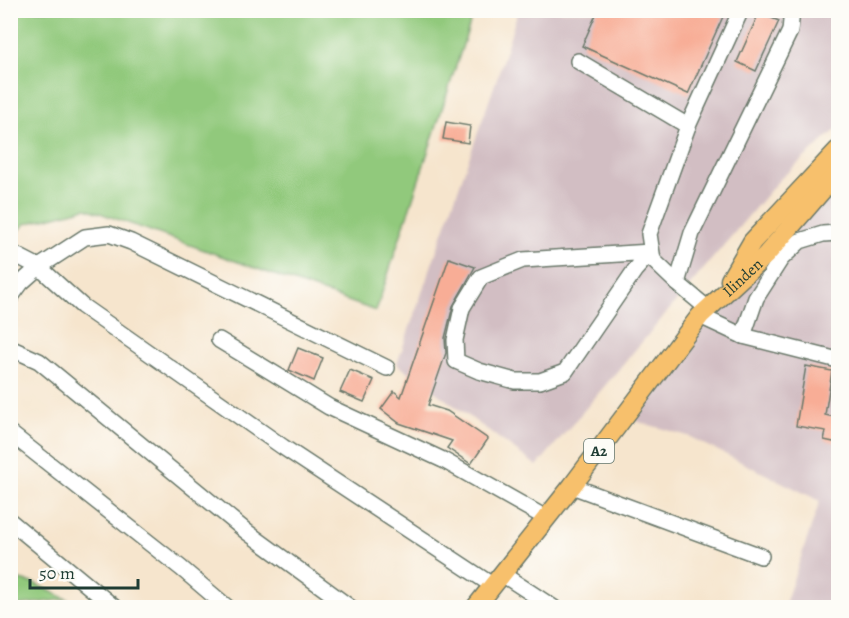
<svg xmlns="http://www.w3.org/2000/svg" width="849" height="618" font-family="Alegreya,serif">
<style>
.industrial{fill:#d2bec3}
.green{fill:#91c97c;stroke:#588358;stroke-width:1.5}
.building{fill:#f8ad96}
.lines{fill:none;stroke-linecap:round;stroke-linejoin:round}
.minor-casing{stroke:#6a786a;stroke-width:18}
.major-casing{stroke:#6a786a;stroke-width:21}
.minor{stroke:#fff;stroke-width:15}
.major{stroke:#f7c06c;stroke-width:18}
.labels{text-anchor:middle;stroke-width:5;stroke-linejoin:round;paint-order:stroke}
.shield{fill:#fdfcf7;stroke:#62766e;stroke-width:1.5}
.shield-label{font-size:15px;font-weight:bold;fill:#1f3d34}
.street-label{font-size:16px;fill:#1f3d34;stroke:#fdfcf7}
</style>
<rect width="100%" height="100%" fill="#fdfcf7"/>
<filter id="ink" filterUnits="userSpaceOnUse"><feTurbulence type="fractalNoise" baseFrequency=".0167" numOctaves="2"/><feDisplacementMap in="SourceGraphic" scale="12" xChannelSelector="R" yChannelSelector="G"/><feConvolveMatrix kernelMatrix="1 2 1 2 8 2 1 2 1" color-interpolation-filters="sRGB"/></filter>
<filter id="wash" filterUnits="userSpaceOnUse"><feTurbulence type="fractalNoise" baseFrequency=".008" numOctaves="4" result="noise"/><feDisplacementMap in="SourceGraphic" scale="24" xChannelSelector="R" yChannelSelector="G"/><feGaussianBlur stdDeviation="1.35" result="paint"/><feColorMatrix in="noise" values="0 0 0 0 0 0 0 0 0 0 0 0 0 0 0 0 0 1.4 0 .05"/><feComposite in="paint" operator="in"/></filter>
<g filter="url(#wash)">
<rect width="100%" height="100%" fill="#f6e5cd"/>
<!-- industrial -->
<g class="industrial">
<polygon points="518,11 838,11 838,128 779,180 537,466 397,364 497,78"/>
<polygon points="838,178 838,607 784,607 820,501 688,436 632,420 712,314"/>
</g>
<!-- green -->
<g class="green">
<polygon points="11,10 474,11 376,311 86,208 25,224 11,240"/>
<polygon points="10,578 33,583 67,599 11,606"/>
</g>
<g id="blocks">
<!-- building -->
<g class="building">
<polygon points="598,10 726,10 688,94 582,46"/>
<polygon points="759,13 779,21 756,71 737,62"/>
<polygon points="446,122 470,126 468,143 443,139"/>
<polygon points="449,258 475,267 453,306 445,338 446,353 428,405 447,411 488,439 471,464 447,448 452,441 399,423 381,409 394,391 401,397"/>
<polygon points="298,348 323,358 314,381 289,370"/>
<polygon points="806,366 832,371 825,415 838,418 838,443 824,440 826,431 796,426"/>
<polygon points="350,370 374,380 364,402 340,392"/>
</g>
</g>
</g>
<g filter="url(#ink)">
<use href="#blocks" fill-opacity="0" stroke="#6a786a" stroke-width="1.5"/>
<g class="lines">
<defs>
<g id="minor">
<polyline points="578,61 688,126 649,234 653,260 677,283"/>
<polyline points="688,126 741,10"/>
<polyline points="10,252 39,267 82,306 283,447 492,585"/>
<polygon points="651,252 635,270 565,372 540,381 515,381 479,371 456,361 455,340 462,308 481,277 523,260"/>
<polyline points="10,298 21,283 39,267 85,237 109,234 131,242 387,368"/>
<polyline points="707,308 677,283 692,233 790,31 792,10"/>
<polyline points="700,316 743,336 838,360"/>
<polyline points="743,336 756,298 781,259 800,241 823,234 838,233"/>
<polyline points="219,340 329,407 443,460 546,518"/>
<polyline points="10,348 39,361 247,532 351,608"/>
<polyline points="10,433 181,568 228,608"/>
<polyline points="572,486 761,556"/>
<polyline points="10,521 115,608"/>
<polyline points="502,574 554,608"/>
</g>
<g id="major">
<polyline points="730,280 752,242 838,150"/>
<path id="s1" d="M 475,608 L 572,486 L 700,316 L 765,256 L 838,172"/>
</g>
</defs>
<!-- minor casing -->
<use href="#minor" class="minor-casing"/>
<!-- major casing -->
<use href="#major" class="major-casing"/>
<!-- minor -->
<use href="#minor" class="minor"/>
<!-- major -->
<use href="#major" class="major"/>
</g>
</g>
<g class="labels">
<!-- shield labels -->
<rect class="shield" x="584" y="439" width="30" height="24" rx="4.5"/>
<g class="shield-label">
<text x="599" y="456">A2</text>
</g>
<!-- street labels -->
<g class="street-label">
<text dy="6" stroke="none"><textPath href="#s1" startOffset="426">Ilinden</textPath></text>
</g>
</g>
<!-- margin -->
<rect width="849" height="618" fill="none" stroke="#fdfcf7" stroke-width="36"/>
<!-- scale -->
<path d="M30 579v9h108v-9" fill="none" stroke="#1f3d34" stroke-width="3"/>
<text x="39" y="579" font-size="18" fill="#1f3d34" stroke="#fdfcf7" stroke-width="4.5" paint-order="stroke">50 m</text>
</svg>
